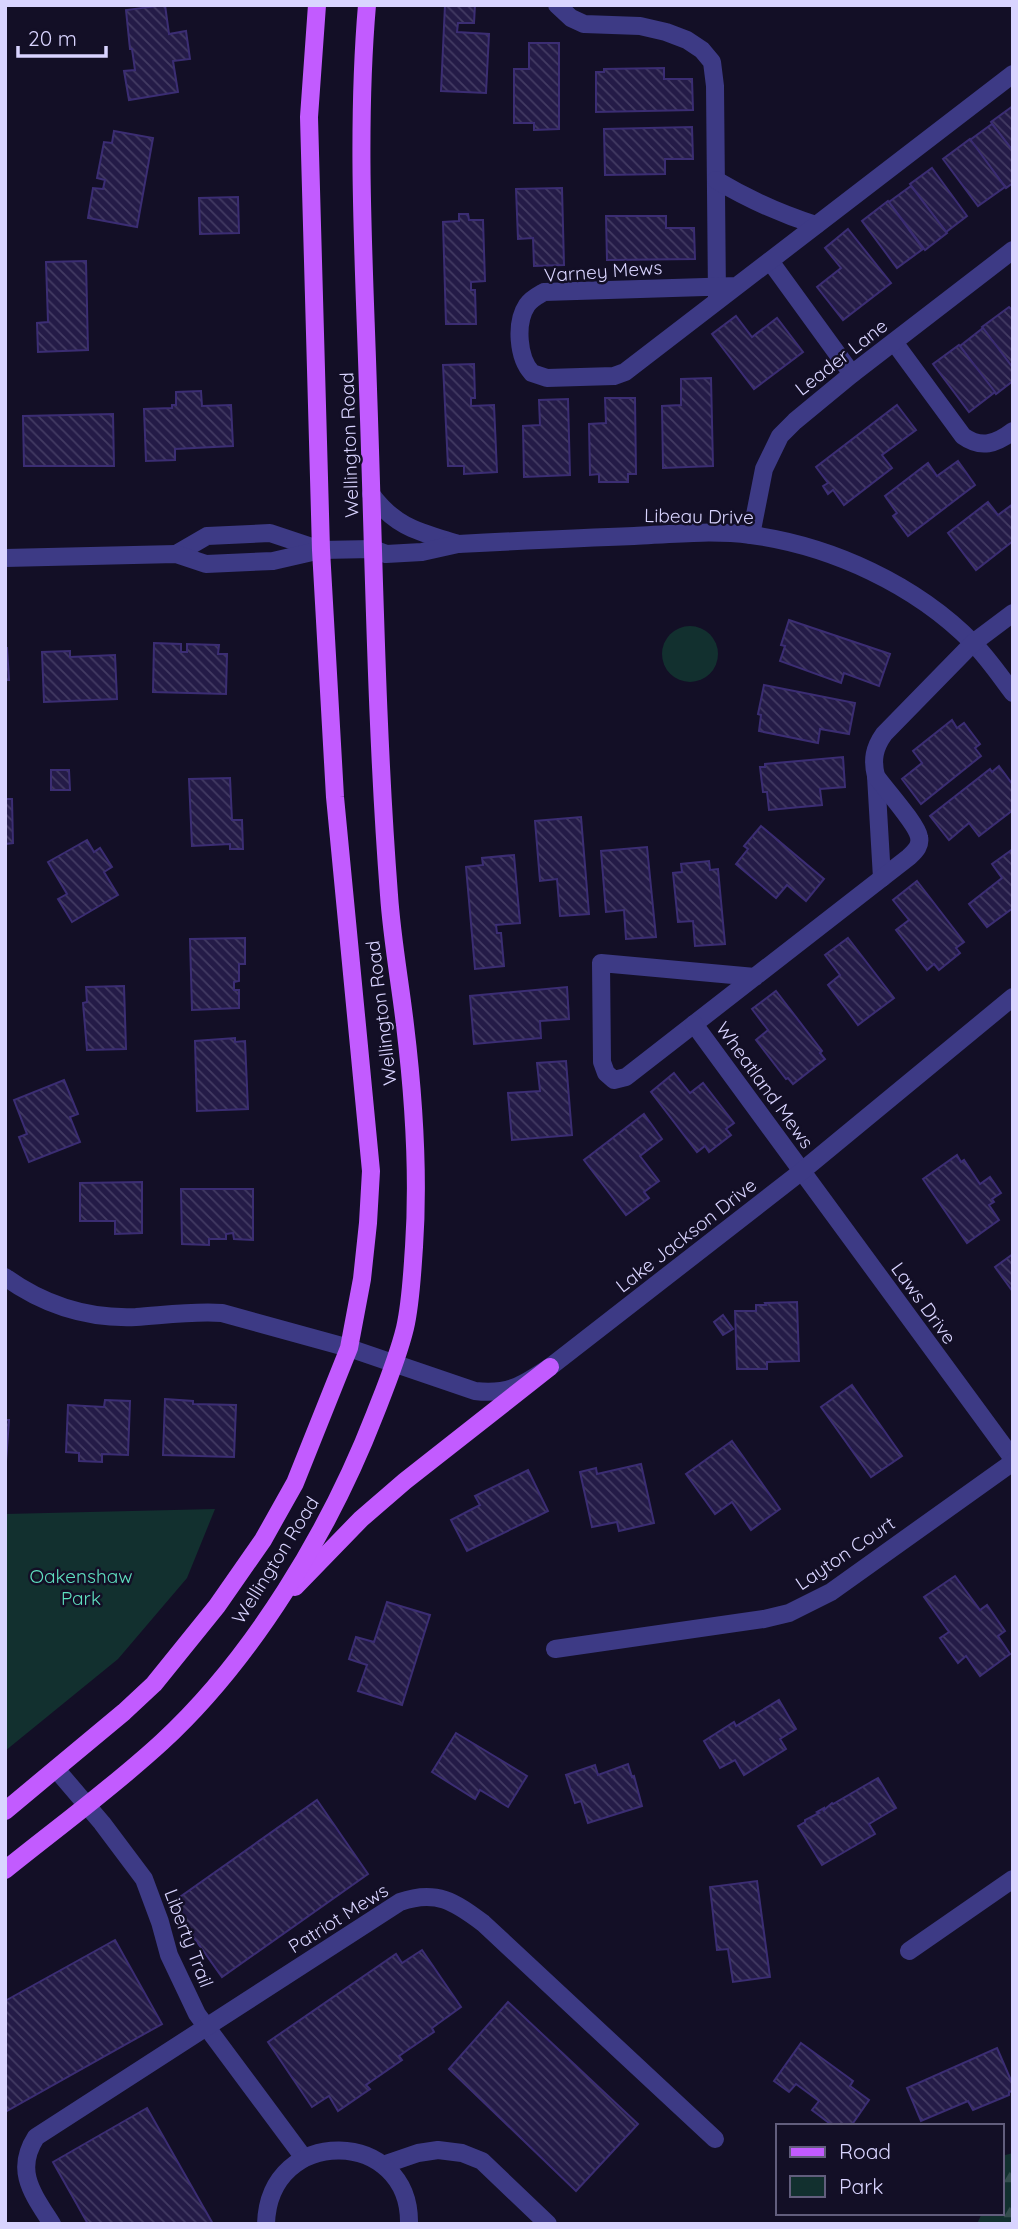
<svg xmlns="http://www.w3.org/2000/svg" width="1018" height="2229" font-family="Quicksand,sans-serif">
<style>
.forest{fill:url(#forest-firs)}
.park{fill:#12302f}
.building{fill:url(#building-back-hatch);stroke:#3b2d73;stroke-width:2}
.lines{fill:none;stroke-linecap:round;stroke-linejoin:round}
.minor{stroke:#3d3a85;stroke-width:18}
.major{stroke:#c25bff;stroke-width:18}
.labels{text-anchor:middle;stroke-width:5;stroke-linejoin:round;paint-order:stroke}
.street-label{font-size:19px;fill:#d9d4ff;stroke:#130f26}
.park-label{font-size:19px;fill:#5fe0c0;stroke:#130f26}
</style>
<defs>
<pattern id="forest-firs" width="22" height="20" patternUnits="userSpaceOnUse" patternTransform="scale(1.75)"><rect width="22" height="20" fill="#12302f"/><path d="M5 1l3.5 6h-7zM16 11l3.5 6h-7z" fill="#344d4e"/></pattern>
<pattern id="building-back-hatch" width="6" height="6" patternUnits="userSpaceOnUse" patternTransform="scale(1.75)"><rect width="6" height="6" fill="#241b47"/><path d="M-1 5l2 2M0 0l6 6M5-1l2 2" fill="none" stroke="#433b63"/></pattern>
</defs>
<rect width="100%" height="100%" fill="#130f26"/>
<!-- forest -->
<polygon class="forest" points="1013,2153 1013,2224 977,2224 982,2213 1002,2213 1002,2156"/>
<!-- park -->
<g class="park">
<circle cx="690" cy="654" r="28"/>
<polygon points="215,1509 187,1578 118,1659 5,1751 5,1514"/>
</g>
<!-- building -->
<g class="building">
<polygon points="165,5 169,34 186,31 190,59 173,61 178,92 129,100 124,71 135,70 132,49 130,49 126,10"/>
<polygon points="445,5 475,5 474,23 458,23 457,32 489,34 486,93 441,91"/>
<polygon points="529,43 559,43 559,129 534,130 534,123 514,123 514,69 529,69"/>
<polygon points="664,68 664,79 692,79 693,110 596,112 596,72 604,72 604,69"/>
<polygon points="1013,106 1013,151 991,122"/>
<polygon points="992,124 1013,151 1013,183 1006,188 970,140"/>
<polygon points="692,127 693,159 665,159 665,174 605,175 604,129"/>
<polygon points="114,131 153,138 137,227 88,218 93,188 103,189 105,180 97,178 104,142 112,143"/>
<polygon points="970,139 1005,187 978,206 943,159"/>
<polygon points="932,168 967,216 946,232 910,184"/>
<polygon points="911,186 947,233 925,250 889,202"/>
<polygon points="562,188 564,265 534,266 533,238 518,239 516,189"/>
<polygon points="238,197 239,233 200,234 199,198"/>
<polygon points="888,201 923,249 897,268 862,221"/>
<polygon points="459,214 468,214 469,220 483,220 485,281 471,282 471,290 475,290 476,324 446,324 443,222 459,221"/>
<polygon points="606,216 666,216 666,228 694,228 695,259 607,260"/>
<polygon points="848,229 891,283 843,320 817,287 841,268 825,248"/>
<polygon points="86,261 88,350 38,352 37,323 48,322 46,262"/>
<polygon points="1009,307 1013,311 1013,368 982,327"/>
<polygon points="736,316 752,337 777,318 803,352 754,389 712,334"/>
<polygon points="983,328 1013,368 1013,381 996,394 960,346"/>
<polygon points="959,345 995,392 969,412 933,364"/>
<polygon points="474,364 475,398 471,398 471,406 494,405 497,472 464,474 464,466 448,466 443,365"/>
<polygon points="711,378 713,466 663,468 662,406 681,405 681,379"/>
<polygon points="201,391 202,406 231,405 233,446 175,449 175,460 146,461 144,409 172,408 172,405 176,405 176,392"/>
<polygon points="605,398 635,398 636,474 628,474 628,482 599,482 599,474 590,475 589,424 606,423"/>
<polygon points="568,399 570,475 524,477 523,426 540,425 539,400"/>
<polygon points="897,405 916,430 882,455 892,468 844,505 833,490 828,494 823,486 828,483 816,467"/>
<polygon points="113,414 114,466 24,466 23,416"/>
<polygon points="958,461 975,485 908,536 893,516 897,513 885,496 928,463 937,476"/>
<polygon points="988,502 998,515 1013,504 1013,541 976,570 948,533"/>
<polygon points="789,620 890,654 879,686 844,673 841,683 780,661 785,646 781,645"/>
<polygon points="154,643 181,644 181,652 187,652 187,644 219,645 218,654 227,654 226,694 153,692"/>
<polygon points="5,648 7,648 9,680 5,680"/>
<polygon points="70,651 70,657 115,655 117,699 44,702 42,652"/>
<polygon points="764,685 855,703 849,734 820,729 818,743 759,731 761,715 758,714"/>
<polygon points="952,720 957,728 964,723 980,744 975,748 981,756 921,804 902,779 922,763 913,751"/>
<polygon points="843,757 845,787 820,789 822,805 769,810 767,792 763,792 760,767 765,767 765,764"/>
<polygon points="999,766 1013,785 1013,810 979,836 969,823 949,840 930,816 990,769 992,772"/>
<polygon points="51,770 69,770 70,790 51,790"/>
<polygon points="230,778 232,820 242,820 243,849 230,849 230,844 192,846 189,779"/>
<polygon points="5,799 12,799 13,843 5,844"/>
<polygon points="581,817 589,914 560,916 557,879 540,881 535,821"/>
<polygon points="761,826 824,879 806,901 787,885 776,898 736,864 748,849 744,846"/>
<polygon points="87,840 94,852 100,848 112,867 104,872 118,895 72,922 58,899 67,894 48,862"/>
<polygon points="647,847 656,937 626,939 624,910 606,912 601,851"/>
<polygon points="1013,849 1013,908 987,927 969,904 1002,878 992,864"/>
<polygon points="514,855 520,923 496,925 497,933 501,933 504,966 475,969 466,867 483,865 482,858"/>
<polygon points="709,861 710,870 718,869 725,944 695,946 693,921 678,922 673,873 682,872 681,864"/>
<polygon points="917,881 964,942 956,948 960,953 939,970 934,964 927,970 896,930 909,920 893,900"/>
<polygon points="245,938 245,964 239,964 239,981 234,982 234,990 239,990 239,1008 192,1010 190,939"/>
<polygon points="848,938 894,998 858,1025 828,985 840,975 825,955"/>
<polygon points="124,986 126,1049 87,1050 83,1003 87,1002 86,987"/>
<polygon points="567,987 569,1019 540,1021 541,1038 474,1044 470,996"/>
<polygon points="776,991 822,1051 820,1053 825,1059 793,1084 788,1078 786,1079 756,1040 768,1030 752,1009"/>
<polygon points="235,1038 235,1042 245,1041 248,1109 197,1111 195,1041"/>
<polygon points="566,1061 572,1135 512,1140 508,1093 540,1091 537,1063"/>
<polygon points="674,1073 690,1093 703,1083 734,1123 726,1129 731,1135 709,1152 705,1146 697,1152 651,1092"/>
<polygon points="64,1080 78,1114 70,1117 80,1142 29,1162 19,1137 27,1134 14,1100"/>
<polygon points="644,1114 662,1139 640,1156 659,1181 644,1192 649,1198 626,1215 584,1160"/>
<polygon points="957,1155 961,1162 964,1160 980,1184 990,1177 1001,1193 992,1199 994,1202 989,1205 999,1220 967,1243 923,1179"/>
<polygon points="142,1182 142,1233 115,1234 115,1221 80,1221 80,1183"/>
<polygon points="181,1189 253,1189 253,1240 234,1239 233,1233 226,1234 226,1239 209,1239 209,1245 182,1244"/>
<polygon points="1013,1254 1013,1292 995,1267"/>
<polygon points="797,1302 799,1361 767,1362 767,1369 737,1369 735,1311 756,1311 756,1305 766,1305 765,1303"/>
<polygon points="723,1315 733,1329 723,1335 714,1322"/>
<polygon points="852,1385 902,1456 871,1477 821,1407"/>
<polygon points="165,1399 193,1401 193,1404 236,1405 234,1457 163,1455"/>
<polygon points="105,1400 130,1401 128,1455 102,1454 102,1462 79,1461 79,1453 66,1452 68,1405 104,1407"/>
<polygon points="5,1420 9,1420 5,1475"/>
<polygon points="732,1441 780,1509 751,1530 732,1502 715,1514 686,1474"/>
<polygon points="641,1464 654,1523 619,1531 617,1522 592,1527 580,1472 596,1468 597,1474"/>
<polygon points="528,1470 548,1511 467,1551 451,1520 480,1505 475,1496"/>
<polygon points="955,1576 980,1610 987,1605 1005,1631 998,1636 1010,1654 980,1676 966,1656 958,1663 940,1638 949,1632 924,1597"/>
<polygon points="387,1602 430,1615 402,1705 358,1691 367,1665 349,1659 356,1637 374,1642"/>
<polygon points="779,1700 796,1729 780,1739 786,1749 744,1775 735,1760 720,1768 704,1741 734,1722 736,1726"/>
<polygon points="456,1733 527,1776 508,1807 480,1790 475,1799 432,1772"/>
<polygon points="628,1764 632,1777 634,1776 642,1806 588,1823 581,1801 575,1803 566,1775 595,1765 598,1775"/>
<polygon points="878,1778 896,1808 869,1824 875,1834 822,1865 798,1826 805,1822 805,1820 819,1813 817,1812 824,1808 824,1810 832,1803 833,1804"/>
<polygon points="317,1800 368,1874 222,1977 170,1904"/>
<polygon points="757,1881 770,1977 733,1982 728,1949 717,1950 710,1887"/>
<polygon points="115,1940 162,2024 5,2112 5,2001"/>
<polygon points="422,1950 461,2007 432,2028 434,2032 399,2056 402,2060 366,2085 370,2089 338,2111 329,2096 312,2107 268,2042 396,1954 402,1963"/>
<polygon points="508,2002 638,2124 576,2191 449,2069"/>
<polygon points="801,2043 853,2081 850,2086 869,2100 851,2126 833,2126 812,2110 819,2101 796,2084 789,2092 774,2081"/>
<polygon points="997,2048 1013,2085 1013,2091 1009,2092 1009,2095 973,2110 968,2101 921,2121 907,2088"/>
<polygon points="147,2108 213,2224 88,2224 53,2162"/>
</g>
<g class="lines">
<!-- minor -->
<g class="minor">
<polyline points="557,5 571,18 584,24 640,26 666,32 687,40 702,50 712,62 715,86 717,297"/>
<path d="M 716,180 C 748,199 781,214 816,225"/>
<polyline points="770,261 852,374"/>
<path d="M 737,286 L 544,292 C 537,296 531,299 527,305 C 515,323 518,358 532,373 L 547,378 L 614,376 L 625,372 L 1013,74"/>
<path d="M 894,342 L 963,436 C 981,449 996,444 1013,431"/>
<path d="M 371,494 C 396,528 420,532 458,544"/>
<polyline points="751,535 764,469 780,436 795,421 852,374 1013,250"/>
<polyline points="176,554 207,536 270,533 321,550"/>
<path d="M 5,558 L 176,554 L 206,564 L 273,561 L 321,550 L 373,549 L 386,554 L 422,552 L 458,544 C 516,541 575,538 634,536 C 672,534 712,530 751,535 C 832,546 916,585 973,643 C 988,658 1000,676 1013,693"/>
<polyline points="876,776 882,878"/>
<path d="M 755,977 L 601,963 L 602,1062 L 606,1073 L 614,1080 L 626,1077 L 909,857 C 915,851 921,846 919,837 C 917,824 885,789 876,776 C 872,760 874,748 884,734 L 973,643 L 1013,613"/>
<polyline points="694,1024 1013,1459"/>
<path d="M 5,1277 C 44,1305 88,1319 136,1317 C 165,1315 193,1311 222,1313 L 349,1348 L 475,1391 C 509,1395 523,1385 550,1367 L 802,1171 L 1013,997"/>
<polyline points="555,1649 764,1619 789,1613 831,1592 1013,1462"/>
<polyline points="56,1769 102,1823 144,1879 160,1922 169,1955 197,2014 304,2158"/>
<polyline points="909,1951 1013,1879"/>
<polyline points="383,2165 418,2153 438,2150 462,2153 482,2161 548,2224"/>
<path d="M 52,2224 C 33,2194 14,2171 36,2137 L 400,1902 C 436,1889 455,1902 483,1923 L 715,2139"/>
<path d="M 266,2224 C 269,2124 411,2128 409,2224"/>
</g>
<!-- major -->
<g class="major">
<polyline points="295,1587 361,1519 405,1481 550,1367"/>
<polyline points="5,1811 124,1712 154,1684 217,1606 263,1540 295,1483 349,1348 362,1279 368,1223 371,1171 335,797 321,550 309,117 317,5"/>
<path d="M 5,1870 C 57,1828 112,1788 162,1742 C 254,1657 330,1530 375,1414 C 386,1386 398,1357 405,1328 C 411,1302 412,1274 414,1247 C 419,1173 414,1099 405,1025 C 400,982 392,939 389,895 C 376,727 374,558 368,389 C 364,261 356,133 367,5"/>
</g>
</g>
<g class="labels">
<!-- street labels -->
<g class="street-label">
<text transform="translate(603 271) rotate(-4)" y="7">Varney Mews</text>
<text transform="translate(841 357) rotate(-38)" y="7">Leader Lane</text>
<text transform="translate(349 445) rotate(-92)" y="7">Wellington Road</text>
<text transform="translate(699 516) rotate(1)" y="7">Libeau Drive</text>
<text transform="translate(381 1013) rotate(-97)" y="7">Wellington Road</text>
<text transform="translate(765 1085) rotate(54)" y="7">Wheatland Mews</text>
<text transform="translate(686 1235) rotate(-38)" y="7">Lake Jackson Drive</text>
<text transform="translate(924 1303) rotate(54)" y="7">Laws Drive</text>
<text transform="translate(845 1553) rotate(-34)" y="7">Layton Court</text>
<text transform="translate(275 1560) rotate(-58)" y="7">Wellington Road</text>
<text transform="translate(338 1918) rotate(-32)" y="7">Patriot Mews</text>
<text transform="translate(189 1938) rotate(69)" y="7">Liberty Trail</text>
</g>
<!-- park labels -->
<g class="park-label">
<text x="81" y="1583">Oakenshaw<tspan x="81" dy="22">Park</tspan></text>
</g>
</g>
<!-- border -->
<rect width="1018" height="2229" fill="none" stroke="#d9d4ff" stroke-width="14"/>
<!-- legend -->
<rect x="776" y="2124" width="228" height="91" fill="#130f26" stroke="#625e7d" stroke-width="2"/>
<rect x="790" y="2147" width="35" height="10" fill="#c25bff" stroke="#625e7d" stroke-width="2"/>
<text x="839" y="2159" font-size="21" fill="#d9d4ff">Road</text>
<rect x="790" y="2176" width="35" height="21" fill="#12302f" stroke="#625e7d" stroke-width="2"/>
<text x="839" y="2194" font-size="21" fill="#d9d4ff">Park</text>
<!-- scale -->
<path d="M18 46v10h88v-10" fill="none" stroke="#d9d4ff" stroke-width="3.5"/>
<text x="28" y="46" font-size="21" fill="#d9d4ff" stroke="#130f26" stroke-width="5" paint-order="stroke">20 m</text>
</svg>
